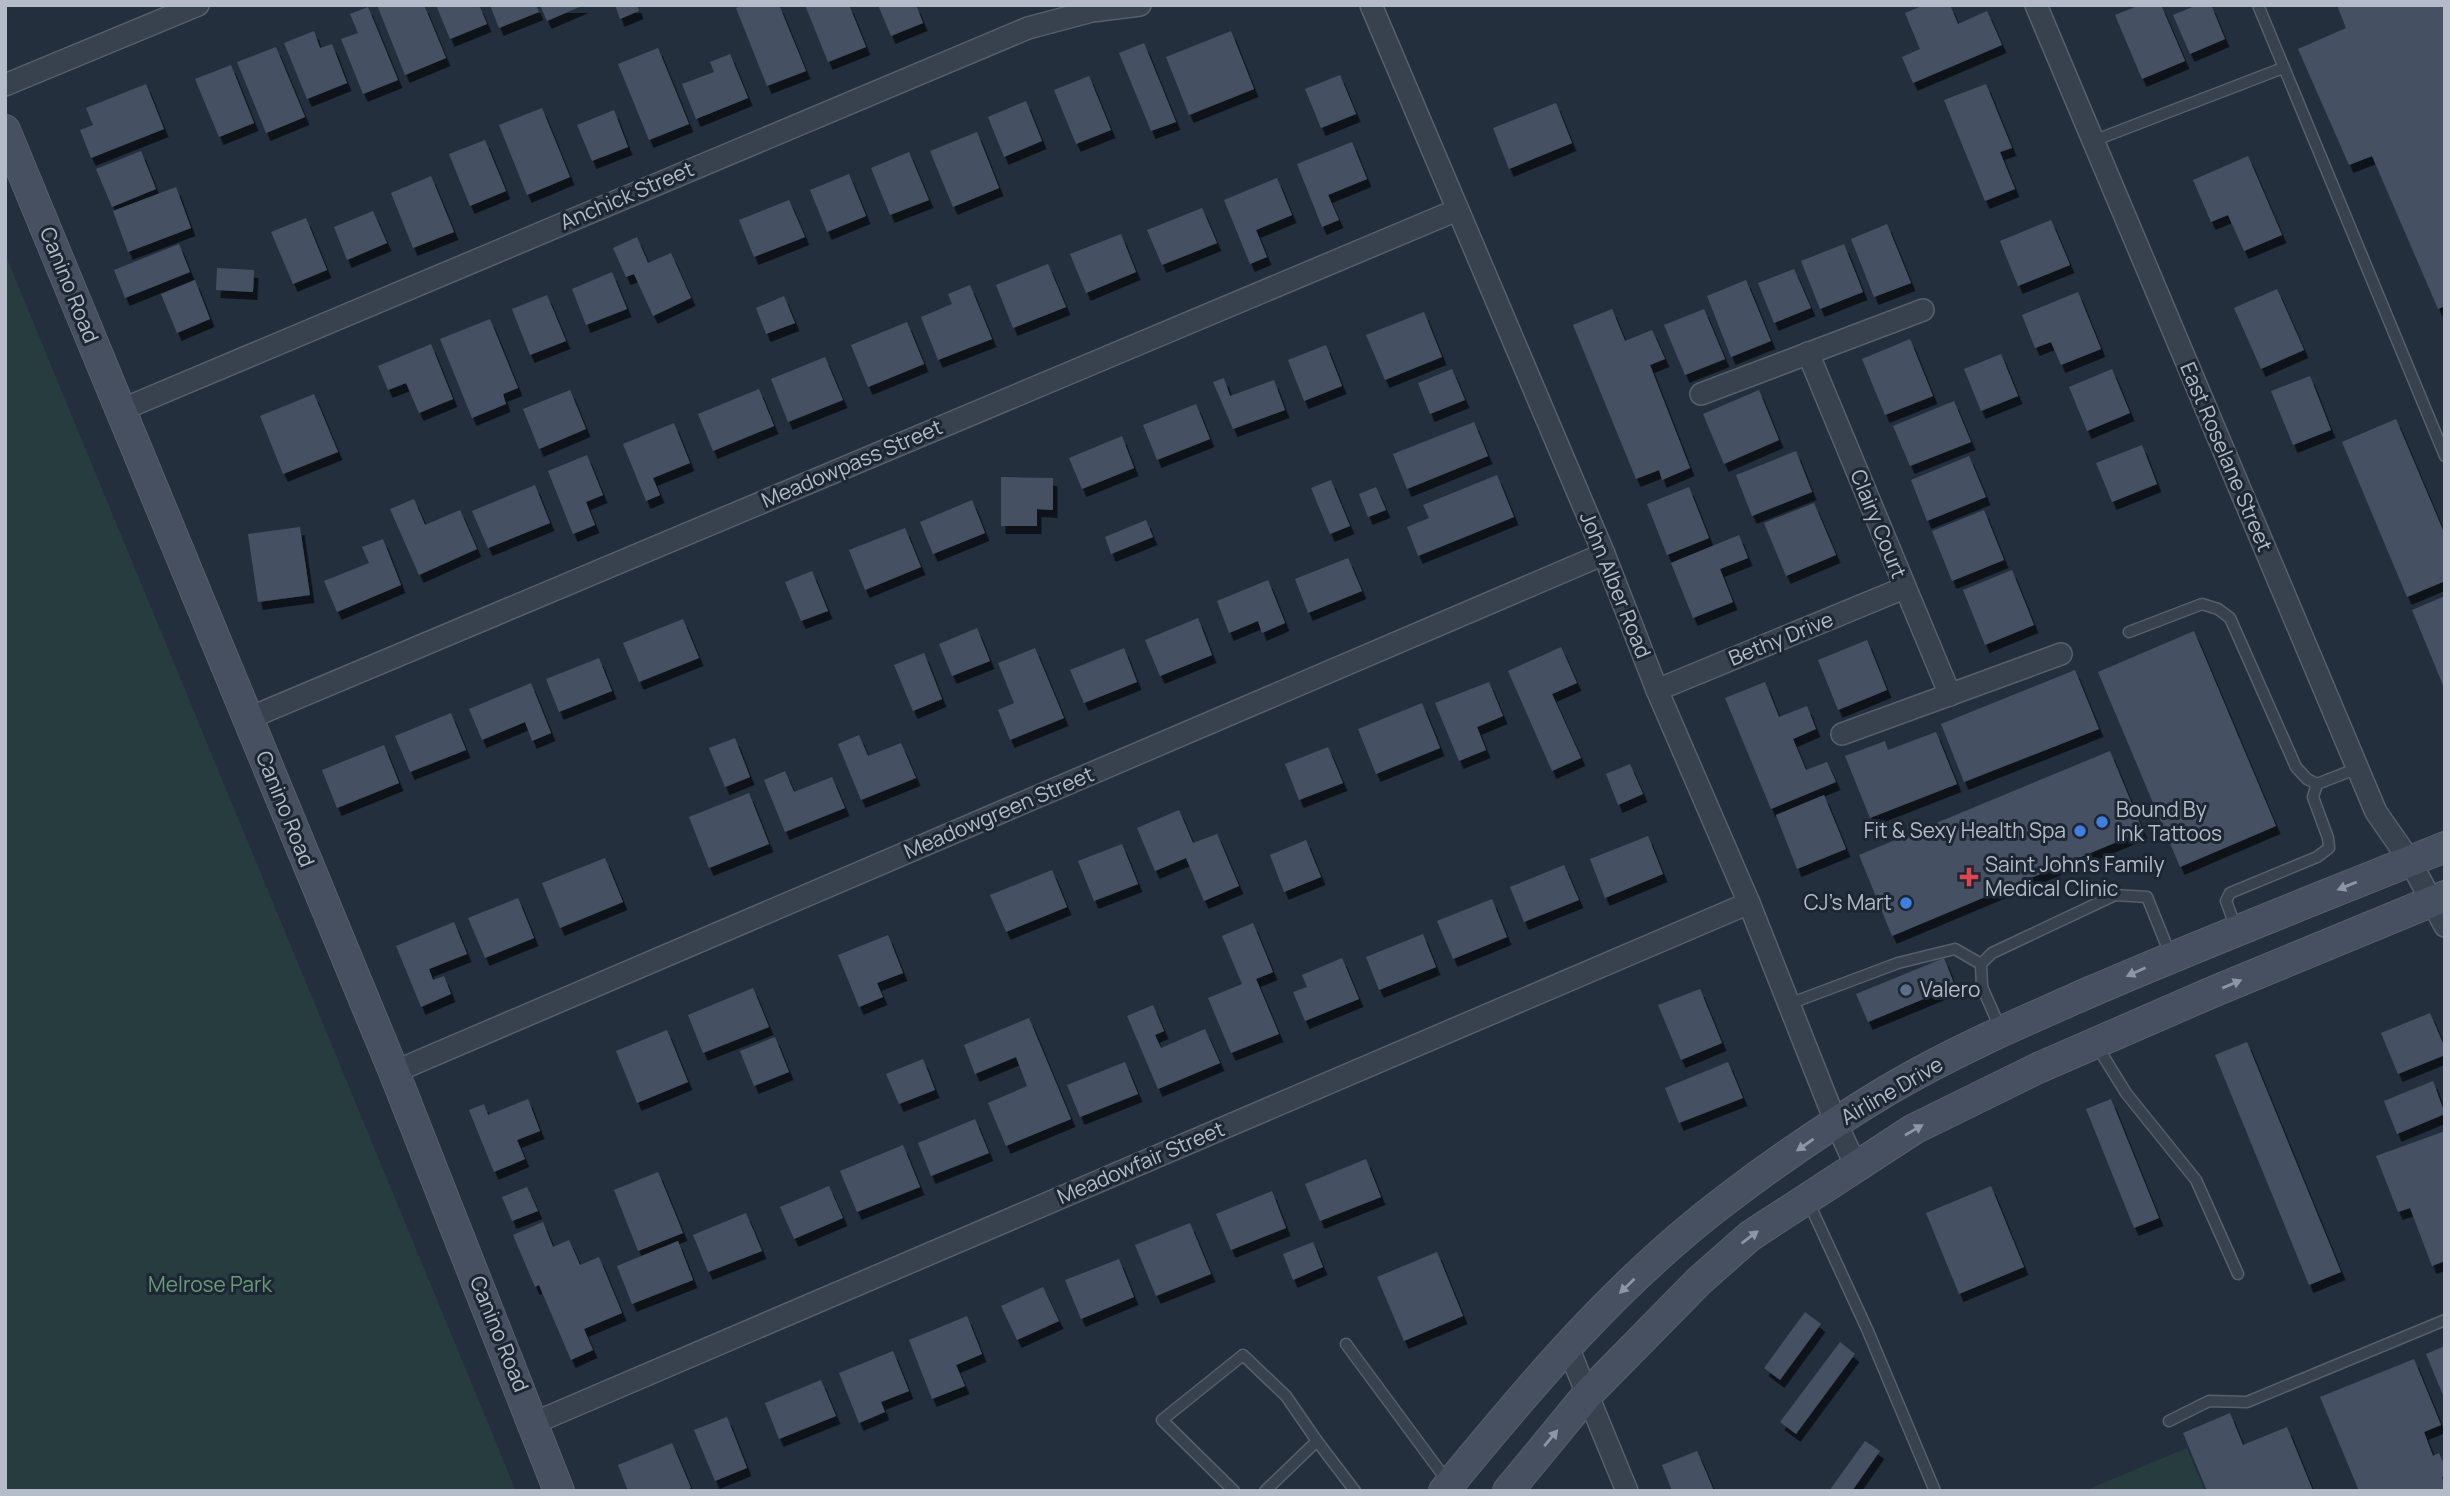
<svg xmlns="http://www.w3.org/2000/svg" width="2450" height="1496" font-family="Manrope,sans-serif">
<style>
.green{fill:#263c3f}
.building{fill:#455162;filter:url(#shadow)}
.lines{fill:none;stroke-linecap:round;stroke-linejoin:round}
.lane-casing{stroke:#565f6c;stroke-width:13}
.street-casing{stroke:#565f6c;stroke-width:24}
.secondary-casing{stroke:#565f6c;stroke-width:32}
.lane{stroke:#38414e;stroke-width:10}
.street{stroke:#38414e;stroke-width:21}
.secondary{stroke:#465061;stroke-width:30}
.oneway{fill:#8e96a5}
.shop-dot{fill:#3f7fe0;stroke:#1d2633;stroke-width:2.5}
.health-dot{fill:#e0444e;stroke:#1d2633;stroke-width:2.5}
.service-dot{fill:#5c6f8a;stroke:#1d2633;stroke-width:2.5}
.labels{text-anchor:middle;stroke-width:6;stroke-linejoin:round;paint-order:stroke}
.street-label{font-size:21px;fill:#b4bcc9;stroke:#1d2633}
.poi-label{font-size:21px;fill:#b4bcc9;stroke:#1d2633;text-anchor:start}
.park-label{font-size:21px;fill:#6b9a76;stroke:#1d2633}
</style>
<defs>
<filter id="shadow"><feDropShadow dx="4.5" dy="8" stdDeviation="0" flood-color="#0009"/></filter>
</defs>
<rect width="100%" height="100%" fill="#242f3e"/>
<!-- green -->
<g class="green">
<polygon points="5,254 516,1491 5,1491"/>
<polygon points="2187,1448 2205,1491 2084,1491"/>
</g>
<!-- building -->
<g class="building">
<polygon points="377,5 424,5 446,58 405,75"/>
<polygon points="436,5 479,5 487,24 450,39"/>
<polygon points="490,5 536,5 539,12 499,28"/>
<polygon points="540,5 584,5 547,21"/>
<polygon points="615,5 637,5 639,11 620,19"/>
<polygon points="744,5 779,5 806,71 767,86 736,8"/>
<polygon points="805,5 849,5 866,47 828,62"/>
<polygon points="878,5 916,5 923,23 891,36"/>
<polygon points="1924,5 1950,5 1958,24 1987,11 2002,45 1913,83 1902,57 1920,49 1905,13"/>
<polygon points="2140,5 2161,5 2185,61 2142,79 2115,15"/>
<polygon points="2197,5 2211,5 2225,39 2190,54 2173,15"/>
<polygon points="2337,5 2445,5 2445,306 2438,309 2372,156 2349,165 2298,49 2346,28"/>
<polygon points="368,7 398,80 363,94 341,39 358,33 350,14"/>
<polygon points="314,31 320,48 332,44 347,83 307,99 284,43"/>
<polygon points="1231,31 1254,89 1189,115 1166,57"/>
<polygon points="1144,43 1176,122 1151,131 1119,53"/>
<polygon points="276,47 305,117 266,133 237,62"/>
<polygon points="658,48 689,124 649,140 618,64"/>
<polygon points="730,54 748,98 696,119 682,84 714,72 710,62"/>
<polygon points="231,65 254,123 219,137 195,79"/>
<polygon points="1340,75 1356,114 1321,128 1305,89"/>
<polygon points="1089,76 1111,130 1076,144 1054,90"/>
<polygon points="146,84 164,129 91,158 80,130 93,125 86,108"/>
<polygon points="1986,84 2012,148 2000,152 2015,189 1985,201 1944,100"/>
<polygon points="1026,101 1042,141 1004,157 988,117"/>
<polygon points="1556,103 1572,143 1509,169 1493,128"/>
<polygon points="542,108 570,177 527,195 499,125"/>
<polygon points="614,110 628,147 592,161 577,125"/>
<polygon points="977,132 999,188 953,207 930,151"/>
<polygon points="485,140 506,191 470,206 449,154"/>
<polygon points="1352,142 1367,179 1328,195 1339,220 1322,227 1297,164"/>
<polygon points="141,151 156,189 112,207 96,169"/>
<polygon points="909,152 929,200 890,215 871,168"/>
<polygon points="2248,156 2282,235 2244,251 2228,215 2211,222 2193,180"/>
<polygon points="849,174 866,216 827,232 810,190"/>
<polygon points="431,176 454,232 413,248 391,193"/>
<polygon points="1277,178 1292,215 1256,230 1267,257 1250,264 1224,200"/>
<polygon points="176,187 191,228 128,252 113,211"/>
<polygon points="789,200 805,237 754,257 739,220"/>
<polygon points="1202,208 1217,243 1162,265 1147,230"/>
<polygon points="373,211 387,243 347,260 334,227"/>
<polygon points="306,218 327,270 293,284 271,232"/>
<polygon points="2051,220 2070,265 2018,286 2000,241"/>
<polygon points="1887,224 1911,283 1874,297 1851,239"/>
<polygon points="1121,234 1136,272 1086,293 1070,254"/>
<polygon points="637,237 648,263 671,253 691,298 653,316 634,274 626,277 613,248"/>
<polygon points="179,244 190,272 125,298 114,270"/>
<polygon points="1844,244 1863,292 1820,309 1801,261"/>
<polygon points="1048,264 1066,307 1013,328 996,285"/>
<polygon points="217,268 254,270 253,292 216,290"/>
<polygon points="1794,269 1811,308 1774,323 1758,283"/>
<polygon points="612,272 627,309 586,325 572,289"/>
<polygon points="195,280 210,319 177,333 161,294"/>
<polygon points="1746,280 1771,341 1731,357 1707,296"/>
<polygon points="970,285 992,339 938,360 921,317 952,304 948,294"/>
<polygon points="2277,289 2304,350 2261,369 2234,308"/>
<polygon points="2078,292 2101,349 2061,365 2051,342 2035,348 2022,315"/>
<polygon points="547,295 566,341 530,355 512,309"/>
<polygon points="784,296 795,323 766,334 756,308"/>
<polygon points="1612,309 1625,341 1652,330 1665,359 1650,365 1690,468 1662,480 1659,470 1636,479 1573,325"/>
<polygon points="1704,309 1725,359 1685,375 1664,325"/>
<polygon points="1424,312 1442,357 1385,380 1366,335"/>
<polygon points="490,319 518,388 503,394 506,404 472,418 440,339"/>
<polygon points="907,322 924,364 868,387 851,345"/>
<polygon points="1910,339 1933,396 1885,415 1862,359"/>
<polygon points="431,344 453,399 419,413 406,383 388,390 378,366"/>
<polygon points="1326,345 1342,386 1304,401 1288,360"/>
<polygon points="2001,354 2018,396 1981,411 1964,369"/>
<polygon points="825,357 843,400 788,422 771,379"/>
<polygon points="1452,369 1465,400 1430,414 1418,383"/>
<polygon points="2112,369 2130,413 2087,431 2069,387"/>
<polygon points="2310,376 2331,430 2293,445 2271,391"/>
<polygon points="1224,378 1230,396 1274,380 1285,410 1233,429 1213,382"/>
<polygon points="759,389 774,426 713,451 698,414"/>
<polygon points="570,390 586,429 539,449 523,409"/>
<polygon points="1759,390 1779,440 1724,464 1703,414"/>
<polygon points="314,394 338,452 283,474 260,416"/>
<polygon points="1954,401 1971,442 1910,466 1893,426"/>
<polygon points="1196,404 1210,439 1157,460 1143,425"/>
<polygon points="2396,419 2445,535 2445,581 2407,597 2342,442"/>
<polygon points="1474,422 1488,456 1407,489 1393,454"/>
<polygon points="674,423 690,463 653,478 660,495 646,501 623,444"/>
<polygon points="1122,436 1134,468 1082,489 1069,458"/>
<polygon points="2142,445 2157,484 2112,502 2096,463"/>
<polygon points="1796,451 1812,492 1752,516 1736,475"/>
<polygon points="587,455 603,495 586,502 595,525 573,534 548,471"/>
<polygon points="1969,456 1986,497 1927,521 1911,480"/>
<polygon points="1497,475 1514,517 1418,556 1407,527 1429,518 1423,505"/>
<polygon points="1001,477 1053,478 1053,510 1037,509 1037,526 1001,526"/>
<polygon points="1331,480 1350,526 1330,534 1311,488"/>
<polygon points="535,485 550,523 488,548 472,511"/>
<polygon points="1376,487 1386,510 1368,517 1359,494"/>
<polygon points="1689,487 1709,538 1667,555 1647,504"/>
<polygon points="414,499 425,525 460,510 477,549 419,575 390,509"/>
<polygon points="972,500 985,533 933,554 920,522"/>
<polygon points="1814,503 1836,555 1786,576 1764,523"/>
<polygon points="1984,510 2004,560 1952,581 1932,531"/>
<polygon points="1146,520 1153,537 1111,554 1105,537"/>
<polygon points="300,527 310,595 258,602 248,534"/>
<polygon points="905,528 921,567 865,590 849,550"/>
<polygon points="1739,535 1748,558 1720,569 1733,602 1693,618 1671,563"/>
<polygon points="383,539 401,585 337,612 324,581 369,563 362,547"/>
<polygon points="1348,558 1362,591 1308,613 1295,579"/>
<polygon points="2012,570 2034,625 1985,645 1963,590"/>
<polygon points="812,571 828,611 801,621 785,582"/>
<polygon points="1268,580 1285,623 1262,633 1258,621 1229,633 1217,601"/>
<polygon points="2445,596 2445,690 2412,610"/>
<polygon points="1198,618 1212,655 1160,676 1145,640"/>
<polygon points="683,619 699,658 639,682 623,643"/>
<polygon points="977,628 990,661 952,676 939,644"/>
<polygon points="2194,631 2276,826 2180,867 2098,672"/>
<polygon points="1867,640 1887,690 1838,710 1818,660"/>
<polygon points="1561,647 1577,683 1552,694 1581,758 1552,771 1508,671"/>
<polygon points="1035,648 1064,718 1010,740 998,710 1014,703 998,663"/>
<polygon points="1124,648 1137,682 1084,703 1070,670"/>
<polygon points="924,653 942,699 913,711 894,665"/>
<polygon points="599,658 612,691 559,712 546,679"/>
<polygon points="2075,670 2099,729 1964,782 1941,724"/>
<polygon points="1489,682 1503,716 1477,727 1486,750 1459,761 1435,703"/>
<polygon points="1765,682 1779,717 1807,706 1816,729 1793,739 1806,770 1827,762 1836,782 1771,809 1725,698"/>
<polygon points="531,683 551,733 532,741 525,722 482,740 469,709"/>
<polygon points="1422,703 1440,748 1376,774 1358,729"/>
<polygon points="451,713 466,750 410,772 395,736"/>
<polygon points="1936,732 1957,784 1870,818 1845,756 1885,741 1888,750"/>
<polygon points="859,735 868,756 901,743 916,778 861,800 838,744"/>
<polygon points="735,738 750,777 725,787 709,748"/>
<polygon points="384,745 399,783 337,808 322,770"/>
<polygon points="1328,747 1343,783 1299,800 1285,764"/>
<polygon points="2110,751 2143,831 1892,936 1859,855"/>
<polygon points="1630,764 1643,794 1618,805 1606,774"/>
<polygon points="785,771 794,792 832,777 845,808 785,832 764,780"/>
<polygon points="749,793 769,844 709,868 689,817"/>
<polygon points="1824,795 1846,849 1797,869 1776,815"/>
<polygon points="1179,810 1193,843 1217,834 1239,886 1204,901 1186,858 1155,871 1137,828"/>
<polygon points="1648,836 1663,874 1605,898 1590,859"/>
<polygon points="1306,840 1321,877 1284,892 1270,855"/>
<polygon points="1122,844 1138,884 1094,901 1078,861"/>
<polygon points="605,858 623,902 560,928 542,883"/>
<polygon points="1564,865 1579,900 1524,922 1510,887"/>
<polygon points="1052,870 1067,907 1006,932 990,895"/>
<polygon points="518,898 534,938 485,958 468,918"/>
<polygon points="1492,899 1507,937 1453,959 1437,921"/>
<polygon points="454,922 467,954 429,969 433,980 444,976 451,994 421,1007 396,946"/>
<polygon points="1253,923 1273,972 1256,979 1279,1034 1231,1053 1208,998 1242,984 1222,936"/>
<polygon points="1423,934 1436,967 1379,990 1366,957"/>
<polygon points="888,935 903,973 877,983 883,997 859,1007 838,955"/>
<polygon points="1342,958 1359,999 1305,1021 1293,992 1307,987 1302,975"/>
<polygon points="1944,958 1955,986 1868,1022 1856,994"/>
<polygon points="753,988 769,1027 703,1053 688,1015"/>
<polygon points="1700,989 1722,1043 1681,1060 1658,1005"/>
<polygon points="1153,1005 1164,1031 1155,1035 1161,1048 1205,1029 1220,1063 1158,1089 1127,1016"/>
<polygon points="2430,1013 2445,1048 2445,1055 2398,1074 2381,1033"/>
<polygon points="1029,1018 1071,1119 1006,1146 988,1103 1027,1086 1016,1057 975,1074 964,1045"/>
<polygon points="667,1030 688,1082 637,1103 616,1051"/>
<polygon points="775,1037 789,1072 754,1086 740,1051"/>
<polygon points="2247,1042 2341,1272 2309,1285 2215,1055"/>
<polygon points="923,1059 935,1090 899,1104 886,1074"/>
<polygon points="1125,1062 1138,1094 1080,1117 1067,1085"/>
<polygon points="1728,1062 1743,1098 1679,1123 1665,1088"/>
<polygon points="2433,1081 2445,1114 2397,1134 2384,1101"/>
<polygon points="528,1099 540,1131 517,1140 525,1159 494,1172 469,1110 484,1104 488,1115"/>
<polygon points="2111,1099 2159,1218 2134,1228 2086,1109"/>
<polygon points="975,1119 989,1153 931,1176 918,1143"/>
<polygon points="2445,1131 2445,1261 2432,1266 2410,1208 2398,1212 2376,1156"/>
<polygon points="903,1145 920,1187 857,1212 840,1171"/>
<polygon points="1366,1159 1381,1197 1320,1221 1305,1184"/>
<polygon points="658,1172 683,1233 638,1251 614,1190"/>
<polygon points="829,1186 843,1218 794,1239 780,1207"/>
<polygon points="1991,1186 2024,1267 1959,1294 1926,1213"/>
<polygon points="527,1187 538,1211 512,1221 502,1197"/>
<polygon points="1272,1191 1286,1228 1231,1250 1216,1214"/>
<polygon points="746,1213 762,1251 708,1272 693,1235"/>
<polygon points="543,1222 553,1247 569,1240 580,1265 599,1257 622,1313 584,1329 593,1350 571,1360 539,1285 535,1287 513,1235"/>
<polygon points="1190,1223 1211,1274 1156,1296 1135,1245"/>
<polygon points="678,1241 693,1280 632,1304 617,1266"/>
<polygon points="1313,1242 1323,1267 1293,1280 1283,1254"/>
<polygon points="1437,1252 1463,1316 1404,1341 1377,1277"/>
<polygon points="1119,1259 1134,1297 1081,1319 1065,1280"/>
<polygon points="1043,1287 1059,1321 1017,1340 1001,1306"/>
<polygon points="1805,1312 1821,1324 1780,1380 1764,1368"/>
<polygon points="967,1316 982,1354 956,1365 965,1386 932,1399 909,1340"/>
<polygon points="1840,1342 1855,1354 1796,1434 1780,1422"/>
<polygon points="2445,1346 2445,1400 2426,1354"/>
<polygon points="893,1351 909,1391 881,1402 885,1412 859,1423 839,1373"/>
<polygon points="2414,1359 2441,1425 2424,1432 2433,1456 2439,1453 2445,1466 2445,1476 2442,1477 2445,1491 2359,1491 2320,1397"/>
<polygon points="821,1380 836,1416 779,1439 765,1403"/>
<polygon points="2230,1413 2243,1445 2287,1427 2313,1491 2207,1491 2183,1433"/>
<polygon points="727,1417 747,1468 715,1481 694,1430"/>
<polygon points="1865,1441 1880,1451 1852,1491 1829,1491"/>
<polygon points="672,1443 691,1488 685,1491 628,1491 618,1465"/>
<polygon points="1697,1451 1714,1491 1672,1491 1662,1465"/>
</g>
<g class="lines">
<defs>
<g id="lane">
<polyline points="2258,5 2445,456"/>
<polyline points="2093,141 2283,68"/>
<polyline points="2129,632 2202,604 2218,609 2230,618 2296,767 2307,779 2317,784 2358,768"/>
<polyline points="2236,928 2226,901 2230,893 2317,857 2329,848 2328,838 2313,797 2317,784"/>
<polyline points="1789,1004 1898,963 1955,949 1981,964"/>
<polyline points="2001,1030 1982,987 1981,964 1992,953 2115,895 2147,897 2170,954"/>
<polyline points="2097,1046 2126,1093 2196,1180 2238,1274"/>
<polyline points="1808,1201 1867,1329 1935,1491"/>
<polyline points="1346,1344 1448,1482"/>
<polyline points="2169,1421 2209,1401 2247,1402 2445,1320"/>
<polyline points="1234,1491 1162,1420 1243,1355 1286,1396 1317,1441"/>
<polyline points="1265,1491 1317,1441 1355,1491"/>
</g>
<g id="street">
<polyline points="1371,5 1604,554 1657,690 1749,903 1836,1123 1856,1166"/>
<polyline points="2036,5 2376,812 2410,861 2445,926"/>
<polyline points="5,85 198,5"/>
<polyline points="1808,353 1950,695"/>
<polyline points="1701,394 1923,310"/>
<polyline points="121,410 1028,28 1092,11 1140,5"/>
<polyline points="1657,690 1904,588"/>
<polyline points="247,719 1457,210"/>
<polyline points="1842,734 2061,654"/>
<polyline points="394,1072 1604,554"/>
<polyline points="1567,1345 1627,1491"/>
<polyline points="534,1423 1749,903"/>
</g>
<g id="secondary">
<polyline points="5,130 394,1072 559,1491"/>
<path d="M 1444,1491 C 1530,1386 1618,1281 1727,1199 C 1778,1160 1833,1123 1888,1090 C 1952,1052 2022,1022 2090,992 C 2208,941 2327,895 2445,847"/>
<polyline points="1508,1491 1587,1395 1699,1281 1750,1236 1914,1129 2038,1068 2215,991 2445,896"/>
</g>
</defs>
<!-- lane casing -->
<use href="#lane" class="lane-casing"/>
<!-- street casing -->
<use href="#street" class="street-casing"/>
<!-- secondary casing -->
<use href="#secondary" class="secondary-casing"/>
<!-- lane -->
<use href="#lane" class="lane"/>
<!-- street -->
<use href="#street" class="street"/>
<!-- secondary -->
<use href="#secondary" class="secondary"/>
</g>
<!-- one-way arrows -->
<defs><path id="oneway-solid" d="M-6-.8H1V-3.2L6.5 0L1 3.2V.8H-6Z" transform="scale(1.75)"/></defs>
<g class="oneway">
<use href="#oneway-solid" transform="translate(2347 886) rotate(158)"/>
<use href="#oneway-solid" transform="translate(2136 972) rotate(156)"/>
<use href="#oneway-solid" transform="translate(2232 984) rotate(-23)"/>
<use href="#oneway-solid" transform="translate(1914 1130) rotate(-30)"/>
<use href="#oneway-solid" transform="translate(1805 1145) rotate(145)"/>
<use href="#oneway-solid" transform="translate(1750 1237) rotate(-37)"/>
<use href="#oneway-solid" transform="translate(1627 1286) rotate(136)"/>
<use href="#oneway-solid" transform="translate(1551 1438) rotate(-50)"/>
</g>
<!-- markers -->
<g class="shop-dot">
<circle cx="2102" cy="822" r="7"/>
<circle cx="2080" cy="831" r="7"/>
<circle cx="1906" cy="903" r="7"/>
</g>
<path class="health-dot" d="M1965.5 866.5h7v7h7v7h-7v7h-7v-7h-7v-7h7z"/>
<circle class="service-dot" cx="1906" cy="990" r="7"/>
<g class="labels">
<!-- street labels -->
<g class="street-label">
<text transform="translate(627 196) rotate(-23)" y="7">Anchick Street</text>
<text transform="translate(69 285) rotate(68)" y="7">Canino Road</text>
<text transform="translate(2226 457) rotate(67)" y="7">East Roselane Street</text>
<text transform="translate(852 464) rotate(-23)" y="7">Meadowpass Street</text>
<text transform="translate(1878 524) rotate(68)" y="7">Clairy Court</text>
<text transform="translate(1615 585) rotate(68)" y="7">John Alber Road</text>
<text transform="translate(1781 639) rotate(-22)" y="7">Bethy Drive</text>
<text transform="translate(285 809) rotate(68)" y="7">Canino Road</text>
<text transform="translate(999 813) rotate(-23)" y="7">Meadowgreen Street</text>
<text transform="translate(1892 1091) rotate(-30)" y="7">Airline Drive</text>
<text transform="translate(1141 1163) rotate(-23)" y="7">Meadowfair Street</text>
<text transform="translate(499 1334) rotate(68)" y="7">Canino Road</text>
</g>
<!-- poi labels -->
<g class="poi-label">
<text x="2116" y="817">Bound By<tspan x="2116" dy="24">Ink Tattoos</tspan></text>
<text x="2066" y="838" text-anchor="end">Fit &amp; Sexy Health Spa</text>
<text x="1985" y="872">Saint John's Family<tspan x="1985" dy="24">Medical Clinic</tspan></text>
<text x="1892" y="910" text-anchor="end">CJ's Mart</text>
<text x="1920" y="997">Valero</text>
</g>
<!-- park labels -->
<g class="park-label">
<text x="210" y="1292">Melrose Park</text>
</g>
</g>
<!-- border -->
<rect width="2450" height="1496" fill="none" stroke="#b4bcc9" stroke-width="14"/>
</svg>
